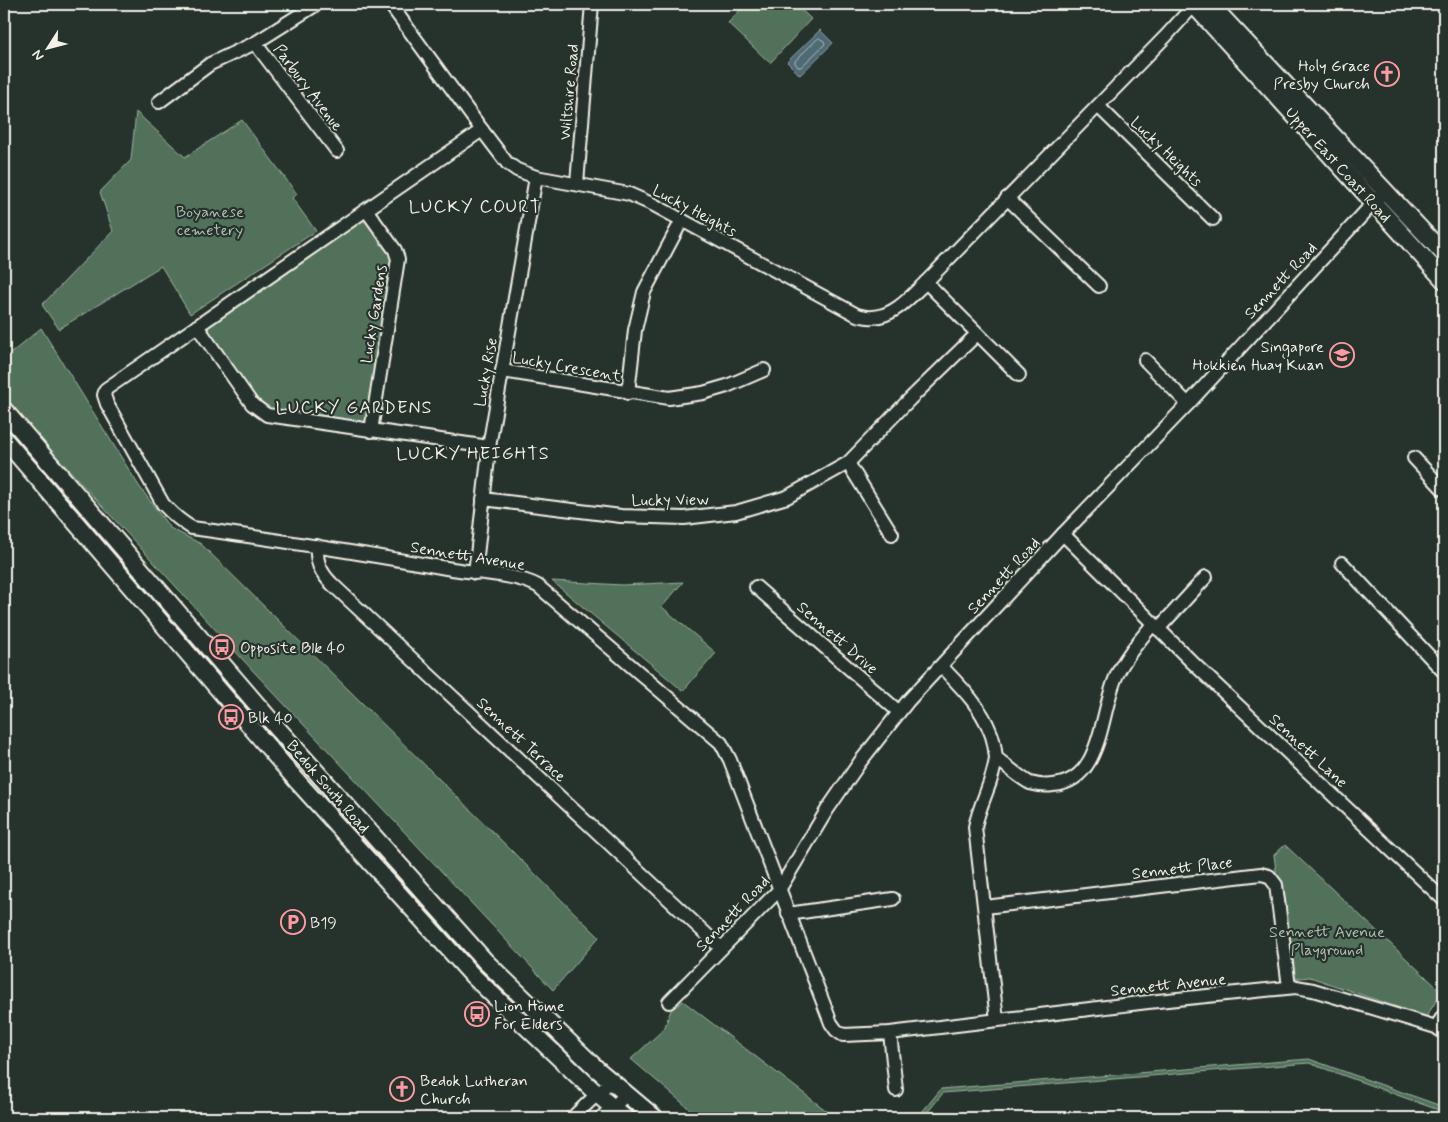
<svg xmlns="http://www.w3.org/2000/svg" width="1448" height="1122" font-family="Mynerve,sans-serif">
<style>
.green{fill:#51715a;stroke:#a2b1a1}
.water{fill:#4f6a74;stroke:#91a0a2}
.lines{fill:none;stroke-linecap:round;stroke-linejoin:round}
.shore{stroke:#b2bbba;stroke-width:1}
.minor-casing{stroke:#f4f1e8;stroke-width:16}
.major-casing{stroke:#f4f1e8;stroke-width:20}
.minor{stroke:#26332d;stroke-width:12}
.major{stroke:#26332d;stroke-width:16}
.labels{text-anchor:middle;stroke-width:4.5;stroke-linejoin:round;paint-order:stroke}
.poi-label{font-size:16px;fill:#f4f1e8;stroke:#26332d;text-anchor:start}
.street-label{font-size:16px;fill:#f4f1e8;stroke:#26332d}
.park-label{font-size:16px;fill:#b3beaf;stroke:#26332d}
.neighbourhood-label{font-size:18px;letter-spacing:1px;fill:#f4f1e8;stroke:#26332d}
</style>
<rect width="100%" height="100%" fill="#26332d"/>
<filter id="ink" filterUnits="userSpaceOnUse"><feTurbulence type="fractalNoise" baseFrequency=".02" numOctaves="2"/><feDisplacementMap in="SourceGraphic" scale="10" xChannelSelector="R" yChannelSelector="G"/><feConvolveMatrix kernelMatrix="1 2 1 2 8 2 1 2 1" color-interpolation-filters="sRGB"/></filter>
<g filter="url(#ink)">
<!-- green -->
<g class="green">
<polygon points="746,4 795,4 811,19 770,63 728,23"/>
<polygon points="136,112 185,157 242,120 297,194 292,198 316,231 190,314 161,266 59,329 42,305 113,231 100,192 131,160"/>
<polygon points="363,220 368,221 392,255 367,426 270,410 259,404 208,333 208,326"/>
<polygon points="41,328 139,486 170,528 201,544 599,937 553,990 256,674 4,399 4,359"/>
<polygon points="552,581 622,585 683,582 662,607 716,653 683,691"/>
<polygon points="1285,845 1442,992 1426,1017 1310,977 1290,979 1274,855"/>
<polygon points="683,1001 836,1118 700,1118 631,1059 664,1029 671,1010"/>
<polygon points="1309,1059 1444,1107 1444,1112 1309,1063 943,1093 923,1118 917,1118 941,1089"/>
</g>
<!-- water -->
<polygon class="water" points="820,30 833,43 800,75 787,62"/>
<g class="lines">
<!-- shore -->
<polygon class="shore" points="819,38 824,41 825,44 801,67 798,67 795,63 795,61"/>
<defs>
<g id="minor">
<path d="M 390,4 L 482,130 L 507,163 L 517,170 L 536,177 L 629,194 L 654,205 L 857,315 C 862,316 868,318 873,317 C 895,316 912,295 926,282 L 1166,36 L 1195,4"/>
<polyline points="255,43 337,151"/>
<polyline points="159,102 210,64 255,43 317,4"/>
<polyline points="1098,106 1213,219"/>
<path d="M 482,130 L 106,389 L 104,395 L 107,404 L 163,504 C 172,514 180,521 192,528 C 279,540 365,554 452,569 C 477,573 516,574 538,586 L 721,743 L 730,760 L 831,1023 L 836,1030 L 843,1035 L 890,1033 L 1148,1002 L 1296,987 L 1313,990 L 1436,1027 L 1444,1033"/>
<polyline points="577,183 592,4"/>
<polyline points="1007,198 1099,286"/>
<polyline points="367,211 395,250 398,259 371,431"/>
<polyline points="926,282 1019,375"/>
<polyline points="197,326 252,404 267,415 489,447"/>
<polyline points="1145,360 1188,404"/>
<polyline points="502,371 669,398 703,393 727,386 764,370"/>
<polyline points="628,393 635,330 644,292 682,220"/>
<polyline points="1414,458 1444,490"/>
<polyline points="848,463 892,534"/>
<polyline points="483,499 621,516 684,518 736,512 787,497 848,463 910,399 977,334"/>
<polyline points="1063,534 1193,663 1444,900"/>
<path d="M 317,546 C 316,562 320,572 332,584 L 721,948"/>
<polyline points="1342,563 1444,672"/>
<polyline points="475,573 490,441 536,177"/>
<polyline points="756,587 899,712"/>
<polyline points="1158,629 1206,577"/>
<path d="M 941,666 C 960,686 980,705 990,731 C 994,739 995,749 996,758 C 1006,765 1020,778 1030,783 C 1037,785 1046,786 1053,785 C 1103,781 1100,712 1116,677 C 1124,658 1140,640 1153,624"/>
<path d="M 996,758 C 993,783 980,802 975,827 L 997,1020"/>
<polyline points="985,907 1261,874 1269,876 1276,885 1289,987"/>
<polyline points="788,914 893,899"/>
<polyline points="669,1002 779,890 827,810 860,762 908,701 1063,534 1188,404 1379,197"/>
<polyline points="1436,1027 1444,1015"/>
<polyline points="890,1033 896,1090"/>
<polyline points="572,1118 611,1081"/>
<polyline points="601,1118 627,1094"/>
</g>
<g id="major">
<polyline points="1193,4 1444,280"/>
<polyline points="1210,4 1444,254"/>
<polyline points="4,410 278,729 485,961 598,1070 655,1118"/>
<polyline points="4,439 298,782 473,976 597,1094 625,1118"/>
</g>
</defs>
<!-- minor casing -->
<use href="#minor" class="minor-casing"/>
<!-- major casing -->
<use href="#major" class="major-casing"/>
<!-- minor -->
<use href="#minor" class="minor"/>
<!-- major -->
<use href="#major" class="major"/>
</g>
</g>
<!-- icons -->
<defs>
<symbol id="church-ring" viewBox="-11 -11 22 22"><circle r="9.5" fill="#26332d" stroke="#ff9aa2" stroke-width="1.5"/><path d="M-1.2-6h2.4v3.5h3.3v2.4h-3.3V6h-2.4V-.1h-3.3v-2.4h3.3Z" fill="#ff9aa2"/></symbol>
<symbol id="school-ring" viewBox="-11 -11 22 22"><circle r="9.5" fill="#26332d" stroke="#ff9aa2" stroke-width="1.5"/><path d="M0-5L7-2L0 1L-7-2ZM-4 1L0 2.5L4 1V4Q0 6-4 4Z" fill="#ff9aa2"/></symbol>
<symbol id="bus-ring" viewBox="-11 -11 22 22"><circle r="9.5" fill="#26332d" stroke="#ff9aa2" stroke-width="1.5"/><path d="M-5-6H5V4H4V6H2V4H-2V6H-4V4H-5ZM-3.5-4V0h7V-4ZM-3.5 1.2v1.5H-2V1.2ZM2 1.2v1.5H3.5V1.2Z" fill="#ff9aa2"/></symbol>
<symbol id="parking-ring" viewBox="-11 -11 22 22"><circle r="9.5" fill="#26332d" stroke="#ff9aa2" stroke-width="1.5"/><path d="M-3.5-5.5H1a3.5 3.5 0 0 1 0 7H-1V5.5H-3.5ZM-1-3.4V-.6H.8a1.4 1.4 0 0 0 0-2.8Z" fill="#ff9aa2"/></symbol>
</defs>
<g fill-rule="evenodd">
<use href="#church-ring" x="1373" y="60" width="28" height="28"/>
<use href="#school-ring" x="1328" y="341" width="28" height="28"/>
<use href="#bus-ring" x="208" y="633" width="28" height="28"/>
<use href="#bus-ring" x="217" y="703" width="28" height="28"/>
<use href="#parking-ring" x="279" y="908" width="28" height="28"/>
<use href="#bus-ring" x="463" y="1000" width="28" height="28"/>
<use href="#church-ring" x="388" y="1075" width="28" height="28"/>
</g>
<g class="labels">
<!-- poi labels -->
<g class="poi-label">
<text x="1370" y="71" text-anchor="end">Holy Grace<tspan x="1370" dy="18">Presby Church</tspan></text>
<text x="1324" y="352" text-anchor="end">Singapore<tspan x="1324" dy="18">Hokkien Huay Kuan</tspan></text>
<text x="240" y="653">Opposite Blk 40</text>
<text x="248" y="723">Blk 40</text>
<text x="310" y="928">B19</text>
<text x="494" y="1011">Lion Home<tspan x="494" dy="18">For Elders</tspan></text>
<text x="420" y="1086">Bedok Lutheran<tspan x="420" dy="18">Church</tspan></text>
</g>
<!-- street labels -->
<g class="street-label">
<text transform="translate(309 87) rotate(53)" y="6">Parbury Avenue</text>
<text transform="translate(568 92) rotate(-85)" y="6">Wiltshire Road</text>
<text transform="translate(1167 151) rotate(44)" y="6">Lucky Heights</text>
<text transform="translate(1339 164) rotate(48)" y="6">Upper East Coast Road</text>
<text transform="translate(695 210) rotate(28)" y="6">Lucky Heights</text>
<text transform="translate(1280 280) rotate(-47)" y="6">Sennett Road</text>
<text transform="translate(373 314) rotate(-81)" y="6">Lucky Gardens</text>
<text transform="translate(567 366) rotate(10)" y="6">Lucky Crescent</text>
<text transform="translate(485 372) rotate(-80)" y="6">Lucky Rise</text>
<text transform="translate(670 499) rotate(-1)" y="6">Lucky View</text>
<text transform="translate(468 555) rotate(9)" y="6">Sennett Avenue</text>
<text transform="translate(1003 575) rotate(-47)" y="6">Sennett Road</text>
<text transform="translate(838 637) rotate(41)" y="6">Sennett Drive</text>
<text transform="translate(522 739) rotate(43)" y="6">Sennett Terrace</text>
<text transform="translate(1309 750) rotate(43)" y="6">Sennett Lane</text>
<text transform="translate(329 786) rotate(49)" y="6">Bedok South Road</text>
<text transform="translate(1182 867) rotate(-7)" y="6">Sennett Place</text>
<text transform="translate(732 913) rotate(-46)" y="6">Sennett Road</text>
<text transform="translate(1168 984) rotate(-6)" y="6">Sennett Avenue</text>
</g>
<!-- park labels -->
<g class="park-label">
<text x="210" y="217">Boyanese<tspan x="210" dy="18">cemetery</tspan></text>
<text x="1327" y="937">Sennett Avenue<tspan x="1327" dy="18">Playground</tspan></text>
</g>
<!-- neighbourhood labels -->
<g class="neighbourhood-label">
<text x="475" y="212">LUCKY COURT</text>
<text x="354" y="413">LUCKY GARDENS</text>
<text x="473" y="459">LUCKY HEIGHTS</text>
</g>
</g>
<!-- margin -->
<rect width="1448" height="1122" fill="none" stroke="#26332d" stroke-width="20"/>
<rect x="10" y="10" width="1428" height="1102" fill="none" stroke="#f4f1e8" stroke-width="2" filter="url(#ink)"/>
<!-- north arrow -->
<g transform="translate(48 48) rotate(234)" stroke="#26332d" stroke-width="4" paint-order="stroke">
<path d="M0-4L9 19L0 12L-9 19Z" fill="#f4f1e8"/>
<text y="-8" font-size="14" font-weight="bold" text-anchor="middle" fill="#f4f1e8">N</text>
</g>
</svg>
